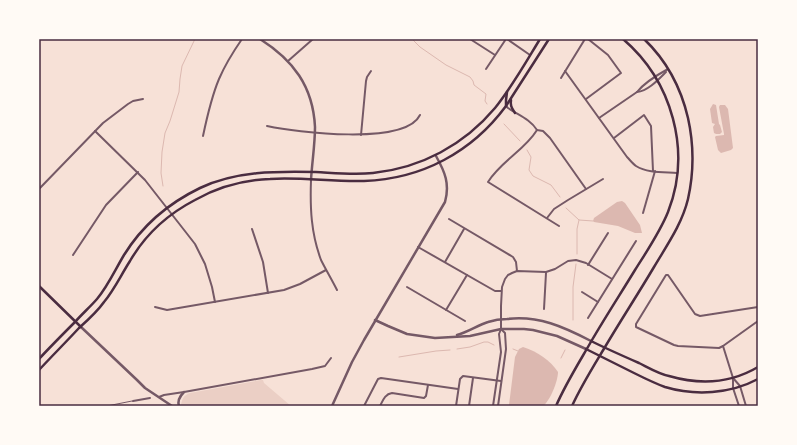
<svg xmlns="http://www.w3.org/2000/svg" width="797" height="445" font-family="'DejaVu Sans',sans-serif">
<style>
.green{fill:#ebcfc5}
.water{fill:#dcb8b0}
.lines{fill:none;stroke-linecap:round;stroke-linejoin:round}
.stream{stroke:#dcb8b0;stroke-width:1}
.service{stroke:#755966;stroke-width:1}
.minor{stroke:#755966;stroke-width:2}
.tertiary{stroke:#755966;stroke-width:2.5}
.secondary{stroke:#4a2c40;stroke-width:2.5}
.neatline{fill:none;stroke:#4a2c40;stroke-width:1.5}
</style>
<rect width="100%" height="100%" fill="#f7e1d7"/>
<!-- green -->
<path class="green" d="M 261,380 L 263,380 L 264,383 L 291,406 L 182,406 L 181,405 C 182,399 184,395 190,393 Z"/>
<!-- water -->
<g class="water">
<polygon points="713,104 716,105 719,124 720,125 722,132 720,134 716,134 714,133 713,127 715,124 712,123 710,109"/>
<polygon points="720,105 725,105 728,109 733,148 731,150 721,153 718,150 715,137 716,136 724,135 724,134 719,107"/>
<polygon points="622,201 625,203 640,225 642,233 635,233 618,226 594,222 593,221 594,218 617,202"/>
<path d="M 523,347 C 538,352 550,360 558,372 C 558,381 550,401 543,406 L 510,406 L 509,405 L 515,357 L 519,349 Z"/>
</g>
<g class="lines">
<!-- stream -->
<g class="stream">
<polyline points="412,39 420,47 446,65 470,77 473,81 474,85 486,94 485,101 487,104"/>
<polyline points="504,124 520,141"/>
<polyline points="527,150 531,157 529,170 533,176 551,185 560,197"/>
<polyline points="163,186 161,173 162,152 165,133 170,121 179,92 180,79 182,66 195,39"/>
<polyline points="566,208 579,220 593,221"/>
<polyline points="577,254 577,229 579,220"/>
<polyline points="573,320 573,287 576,264"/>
<polyline points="457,349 470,347 484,342 488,342 494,345"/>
<polyline points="513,349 518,351"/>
<polyline points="399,357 436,351 450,350"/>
<polyline points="561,358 565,350"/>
</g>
<!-- service -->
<polyline class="service" points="107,406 132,401"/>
<!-- minor -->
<g class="minor">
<polyline points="470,39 495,55"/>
<polyline points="507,39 530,55"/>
<polyline points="288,61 313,39"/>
<polyline points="486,69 506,39"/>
<path d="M 565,71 L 627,157 C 630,160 633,164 636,166 C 647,173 664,172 677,173"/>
<polyline points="561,78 585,39"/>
<path d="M 637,92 C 648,91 658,80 666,72"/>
<polyline points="586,99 621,73 608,55 588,39"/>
<path d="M 506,106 L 508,108 C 518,115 530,119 537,130 L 543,131 L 550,138 L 586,189"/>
<path d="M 599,118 L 637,92 C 645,82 657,75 668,69"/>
<path d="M 267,126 C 296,132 405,146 420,115"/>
<path d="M 537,130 C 525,150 501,161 488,182 L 559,226"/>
<polyline points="95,131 145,180 188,235 195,244 205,264 212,287 215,302"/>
<polyline points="361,135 366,81 367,77 371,71"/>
<path d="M 203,136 C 207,117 211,98 219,79 C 225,65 233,52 242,39"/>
<polyline points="614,138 644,115 651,126 653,171"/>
<path d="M 311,180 C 310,208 311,233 321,260 C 326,270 332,280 337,290"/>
<polyline points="39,189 103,123 128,104 133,101 143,99"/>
<polyline points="643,213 655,171"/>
<polyline points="547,218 554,209 568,200 603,179"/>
<polyline points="449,219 513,257 516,262 517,271"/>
<polyline points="252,229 263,262 268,293"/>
<polyline points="418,247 495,291 501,291"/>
<polyline points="73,255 106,205 138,172"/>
<polyline points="445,262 464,229"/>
<polyline points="588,265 608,233"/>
<polyline points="407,287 465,321"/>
<polyline points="582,292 598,302"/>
<polyline points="155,307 167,310 284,290 300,284 326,270"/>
<polyline points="758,307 700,316 695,314 668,275 666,275 636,324 636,327 674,345 678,346 719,348 723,346 758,321"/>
<polyline points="544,309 546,273"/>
<polyline points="446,310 467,275"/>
<polyline points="588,318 636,241"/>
<polyline points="723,346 733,378 740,386 746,406"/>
<polyline points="733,379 733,388 739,406"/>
<polyline points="159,397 164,395 184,392 312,369 325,366 331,358"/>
<polyline points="133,401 150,398"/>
<polyline points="364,406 378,379 381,378 458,389"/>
<path d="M 380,406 C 383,400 385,394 392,393 L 424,398 L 426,396 L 428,385"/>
<polyline points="456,406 460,379 463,376 501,381"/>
<polyline points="469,406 473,378"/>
<polyline points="493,406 501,352 499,334 501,329 501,306 502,287 505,279 508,275 512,273 517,271 546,272 555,269 568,261 576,260 586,263 612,279"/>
<polyline points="498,406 506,349 505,333 501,329"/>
</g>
<!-- tertiary -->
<g class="tertiary">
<path d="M 260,39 C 293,60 313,86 315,127 C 315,145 312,162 311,180"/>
<polyline points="375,320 388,326 407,334 435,338 470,336 501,329 524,329 533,330 557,336 586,349"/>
<polyline points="81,327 137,380 145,388 172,406"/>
<path d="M 457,335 C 468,332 478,325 488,322 C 494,320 501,319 507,319 C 538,315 564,327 591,341"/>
<path d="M 179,406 C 177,400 180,396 184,392"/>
<path d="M 332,406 L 352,362 L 364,340 L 445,202 C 450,184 445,172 436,156"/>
</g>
<!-- secondary -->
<g class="secondary">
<path d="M 511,100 C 510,106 512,108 515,113"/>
<polyline points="506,106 506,100 507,92"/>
<polyline points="39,286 81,327"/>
<path d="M 591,341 C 607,349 623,356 639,363 C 649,368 659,374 669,376 C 700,385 731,383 758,367"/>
<path d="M 586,349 C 602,357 618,365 634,373 C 644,378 654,383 665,387 C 695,396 730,394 758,379"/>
<path d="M 39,359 C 51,346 63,334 75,322 C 82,314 90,307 97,299 C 108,286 115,270 124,255 C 142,226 169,203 200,188 C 236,171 276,171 316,172 C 335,173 354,175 373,173 C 421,168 464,145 495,108 C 512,87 526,62 540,39"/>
<path d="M 39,370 C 52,356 66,342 79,328 C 88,320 97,312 104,302 C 114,290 121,275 130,261 C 145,235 168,214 195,200 C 218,187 244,180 270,179 C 301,177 333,182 364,181 C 422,179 472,152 506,106 L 549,39"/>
<path d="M 556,406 C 566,383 580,361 592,340 C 606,316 621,293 635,270 C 647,251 660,232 668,212 C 692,151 672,81 623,39"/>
<path d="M 572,406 C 581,386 593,367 605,347 C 621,320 638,294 654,267 C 667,245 682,224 688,199 C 694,172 694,145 688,118 C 681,88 666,60 644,39"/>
</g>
</g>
<!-- border -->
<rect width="797" height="445" fill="none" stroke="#fffaf5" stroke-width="80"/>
<rect x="40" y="40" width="717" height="365" class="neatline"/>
</svg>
